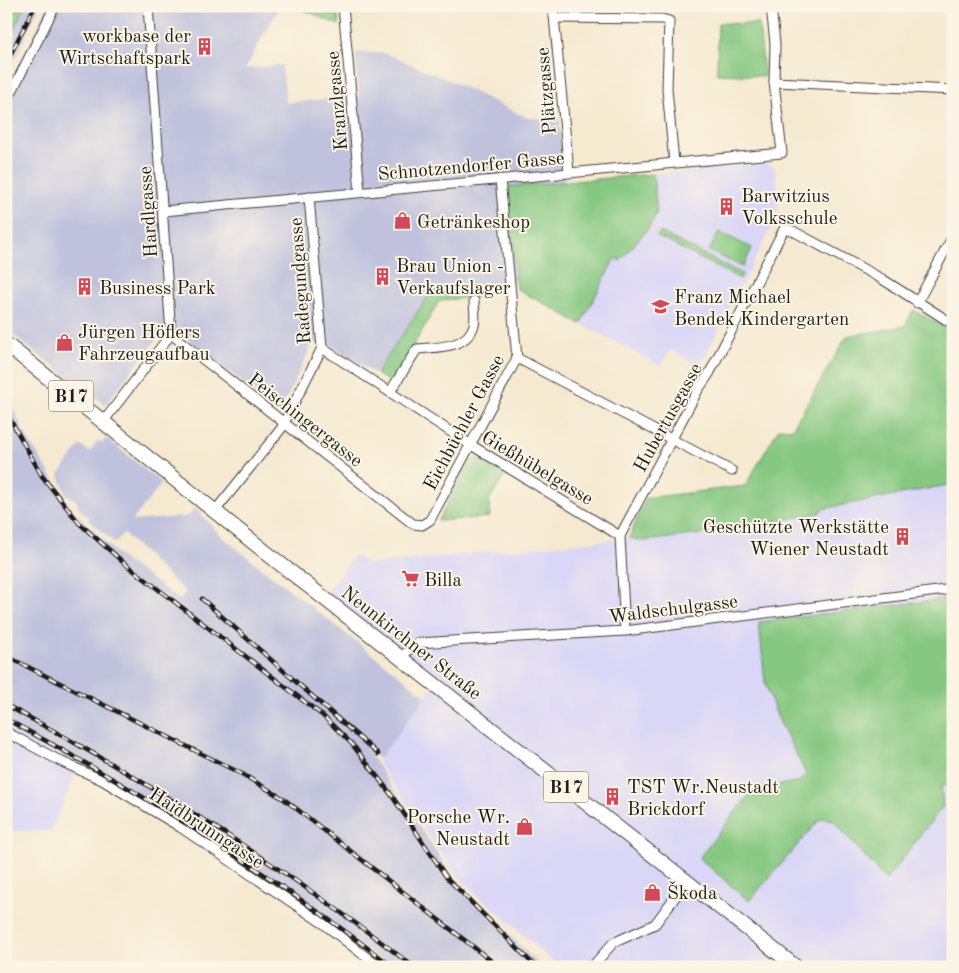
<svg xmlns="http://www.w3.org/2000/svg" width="959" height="973" font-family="'Old Standard TT',serif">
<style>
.built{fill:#d9d6f7}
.industrial{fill:#c0c2dd}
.green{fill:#86c881;stroke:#51724e}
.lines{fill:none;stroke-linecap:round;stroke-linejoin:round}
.street-casing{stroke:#3d3b37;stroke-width:11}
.primary-casing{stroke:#3d3b37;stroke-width:16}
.street{stroke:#fff;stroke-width:9}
.primary{stroke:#fff;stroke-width:14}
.rail-casing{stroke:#1c1c1c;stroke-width:4.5}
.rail{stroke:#fcf5e5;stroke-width:2.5;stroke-dasharray:8;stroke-linecap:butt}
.labels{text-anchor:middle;stroke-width:4;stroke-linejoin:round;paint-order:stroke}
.shield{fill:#fcf5e5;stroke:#5f5d58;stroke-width:1}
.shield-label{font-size:18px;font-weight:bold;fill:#1c1c1c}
.poi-label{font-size:19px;fill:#1c1c1c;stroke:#fcf5e5;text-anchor:start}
.street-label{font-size:19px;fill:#1c1c1c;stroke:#fcf5e5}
</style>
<rect width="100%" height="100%" fill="#fcf5e5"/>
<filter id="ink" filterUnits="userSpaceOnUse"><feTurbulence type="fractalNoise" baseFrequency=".02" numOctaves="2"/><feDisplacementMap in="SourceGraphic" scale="10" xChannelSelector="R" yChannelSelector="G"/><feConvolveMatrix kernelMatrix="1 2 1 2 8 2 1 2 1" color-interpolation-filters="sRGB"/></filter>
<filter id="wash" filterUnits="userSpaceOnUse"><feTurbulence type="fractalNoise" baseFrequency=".0096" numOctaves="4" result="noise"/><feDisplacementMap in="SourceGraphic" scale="20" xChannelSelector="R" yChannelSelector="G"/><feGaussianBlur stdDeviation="1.12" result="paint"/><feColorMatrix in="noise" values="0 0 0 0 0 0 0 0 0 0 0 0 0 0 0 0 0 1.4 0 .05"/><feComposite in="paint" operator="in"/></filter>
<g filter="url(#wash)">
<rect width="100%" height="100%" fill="#f5e9d0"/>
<!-- built -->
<g class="built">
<polygon points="768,163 775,168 779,201 777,215 772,214 769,225 772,226 700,366 670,350 661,366 581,324 615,258 620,260 656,212 653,174"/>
<polygon points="953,484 953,967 559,967 460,879 379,764 379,759 433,686 326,593 355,555 367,564 629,538 643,541 710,533 819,513 822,509"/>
<polygon points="6,724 80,764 51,831 6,831"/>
</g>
<!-- industrial -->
<g class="industrial">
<polygon points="25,6 39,6 6,78 6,45"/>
<polygon points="48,6 280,6 245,69 282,65 286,103 359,96 355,53 385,53 455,83 528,118 559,119 565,182 507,187 516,281 431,292 376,374 332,345 313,343 280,412 185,337 160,335 105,405 6,330 6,92"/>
<polygon points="6,406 13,408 26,436 72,509 119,556 180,600 185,592 123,533 115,543 88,520 90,518 79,509 77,501 66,494 59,475 80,445 90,452 98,440 102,443 106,438 162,483 132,521 189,516 195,508 222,537 426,696 379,759 365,747 459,885 542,967 389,967 272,880 80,764 6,724"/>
</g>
<!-- green -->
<g class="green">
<polygon points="18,6 25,6 6,45 6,31"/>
<polygon points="294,6 337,6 339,25"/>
<polygon points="718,23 759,24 764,76 717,74"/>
<polygon points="653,174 657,212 650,226 620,261 615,258 581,324 517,289 507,187"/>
<polygon points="660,232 742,274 740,279 657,236"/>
<polygon points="719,232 752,248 743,267 709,251"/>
<polygon points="476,286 477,297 439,301 393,381 390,382 376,374 431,292"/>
<polygon points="913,310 953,332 953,484 822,509 819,513 710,533 643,541 629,538 646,498 745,486 779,428 792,429 847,336 905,326"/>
<polygon points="478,458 506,474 489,500 490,517 438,521 470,461"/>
<polygon points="953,598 953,785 941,786 943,806 886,880 833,820 821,818 749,901 699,858 753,790 800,781 806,774 776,714 765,682 759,622"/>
</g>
</g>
<g filter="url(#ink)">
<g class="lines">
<defs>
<g id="street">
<polyline points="343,6 360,192"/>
<polyline points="553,6 569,172"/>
<polyline points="555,18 662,19 669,21 667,89 674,162"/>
<polyline points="774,82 953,90"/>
<polyline points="6,103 55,6"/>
<polyline points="164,211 782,153 774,82 775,44 771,6"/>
<polyline points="917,303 953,236"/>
<polyline points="171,334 413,524 422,525 430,520 517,358 500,179"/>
<polyline points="322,348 471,445 620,536"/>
<polyline points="517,358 732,471"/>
<path d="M 390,392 L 417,349 C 437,347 467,349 474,325 C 476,318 474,308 474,301"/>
<polyline points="103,422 171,334 148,6"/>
<polyline points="215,511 281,429 322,348 309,197"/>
<polyline points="625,631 620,536 698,390 709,374 784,229 793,231 882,279 953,324"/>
<polyline points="400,658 417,643 625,631 953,589"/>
<polyline points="6,732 62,762 102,780 180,827 324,924 379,967"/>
<polyline points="592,967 613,943 655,924 687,881"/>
</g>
<polyline id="primary" points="6,344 283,566 796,967"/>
</defs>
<!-- street casing -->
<use href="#street" class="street-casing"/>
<!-- primary casing -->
<use href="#primary" class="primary-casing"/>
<!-- street -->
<use href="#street" class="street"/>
<!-- primary -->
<use href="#primary" class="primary"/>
<defs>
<g id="rail">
<polyline points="6,63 35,6"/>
<polyline points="6,412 42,476 79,523 124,563 322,715 352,744 390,793 447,878 536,967"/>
<polyline points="202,599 378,754"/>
<polyline points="6,656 242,774 284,799 499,967"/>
<path d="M 6,705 C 150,782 286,868 414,967"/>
<path d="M 6,719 C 142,792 270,873 393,967"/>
</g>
</defs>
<!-- rail casing -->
<use href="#rail" class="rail-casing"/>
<!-- rail -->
<use href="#rail" class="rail"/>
</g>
</g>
<!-- icons -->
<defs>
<symbol id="building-bare" viewBox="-9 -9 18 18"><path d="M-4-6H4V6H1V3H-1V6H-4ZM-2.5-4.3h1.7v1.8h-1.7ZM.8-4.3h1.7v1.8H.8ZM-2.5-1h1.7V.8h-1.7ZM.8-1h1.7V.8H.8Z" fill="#d1495b" stroke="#fcf5e5" stroke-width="2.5" paint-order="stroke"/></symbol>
<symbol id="shop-bare" viewBox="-9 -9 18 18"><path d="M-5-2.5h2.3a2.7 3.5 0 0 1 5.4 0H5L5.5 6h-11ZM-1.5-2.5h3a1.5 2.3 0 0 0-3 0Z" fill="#d1495b" stroke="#fcf5e5" stroke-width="2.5" paint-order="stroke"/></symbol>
<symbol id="school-bare" viewBox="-9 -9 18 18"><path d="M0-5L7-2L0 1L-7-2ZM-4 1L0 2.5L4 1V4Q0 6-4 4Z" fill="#d1495b" stroke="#fcf5e5" stroke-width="2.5" paint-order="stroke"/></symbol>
<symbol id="supermarket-bare" viewBox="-9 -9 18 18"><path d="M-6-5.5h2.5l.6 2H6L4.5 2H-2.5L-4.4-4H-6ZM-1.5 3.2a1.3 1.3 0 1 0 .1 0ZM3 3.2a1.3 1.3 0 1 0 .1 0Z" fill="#d1495b" stroke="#fcf5e5" stroke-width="2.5" paint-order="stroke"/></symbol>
</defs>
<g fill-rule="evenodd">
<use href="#building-bare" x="192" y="34" width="25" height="25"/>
<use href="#building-bare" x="714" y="194" width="25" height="25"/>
<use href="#shop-bare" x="390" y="208" width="25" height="25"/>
<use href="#building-bare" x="370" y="264" width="25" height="25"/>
<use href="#building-bare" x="72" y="274" width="25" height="25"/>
<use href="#school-bare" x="648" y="294" width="25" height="25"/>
<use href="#shop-bare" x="52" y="330" width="25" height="25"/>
<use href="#building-bare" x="890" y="524" width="25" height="25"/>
<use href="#supermarket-bare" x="398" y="566" width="25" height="25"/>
<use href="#building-bare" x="600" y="784" width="25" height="25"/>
<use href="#shop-bare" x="512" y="814" width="25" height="25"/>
<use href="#shop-bare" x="640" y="880" width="25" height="25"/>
</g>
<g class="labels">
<!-- shield labels -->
<g class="shield">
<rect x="48.5" y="380.5" width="45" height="31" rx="4"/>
<rect x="543.5" y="771.5" width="45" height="31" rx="4"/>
</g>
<g class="shield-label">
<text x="71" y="402">B17</text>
<text x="566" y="793">B17</text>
</g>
<!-- poi labels -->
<g class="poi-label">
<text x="191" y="42" text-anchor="end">workbase der<tspan x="191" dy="22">Wirtschaftspark</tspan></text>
<text x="741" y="202">Barwitzius<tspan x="741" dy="22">Volksschule</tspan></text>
<text x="417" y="228">Getränkeshop</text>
<text x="396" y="272">Brau Union -<tspan x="396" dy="22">Verkaufslager</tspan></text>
<text x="99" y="294">Business Park</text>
<text x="674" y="303">Franz Michael<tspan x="674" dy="22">Bendek Kindergarten</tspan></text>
<text x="78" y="338">Jürgen Höflers<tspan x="78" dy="22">Fahrzeugaufbau</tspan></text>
<text x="889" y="533" text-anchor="end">Geschützte Werkstätte<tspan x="889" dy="22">Wiener Neustadt</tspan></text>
<text x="424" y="586">Billa</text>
<text x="627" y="793">TST Wr.Neustadt<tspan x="627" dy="22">Brickdorf</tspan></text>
<text x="510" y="823" text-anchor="end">Porsche Wr.<tspan x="510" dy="22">Neustadt</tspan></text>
<text x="667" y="899">Škoda</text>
</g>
<!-- street labels -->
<g class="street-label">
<text transform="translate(545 91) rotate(-95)" y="7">Plätzgasse</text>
<text transform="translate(336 101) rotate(-95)" y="7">Kranzlgasse</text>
<text transform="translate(471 165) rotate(-5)" y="7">Schnotzendorfer Gasse</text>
<text transform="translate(147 212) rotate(-94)" y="7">Hardlgasse</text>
<text transform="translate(299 281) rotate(-94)" y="7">Radegundgasse</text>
<text transform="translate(667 417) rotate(-61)" y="7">Hubertusgasse</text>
<text transform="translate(306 419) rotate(38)" y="7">Peischingergasse</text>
<text transform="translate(463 422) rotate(-62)" y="7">Eichbüchler Gasse</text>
<text transform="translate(538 467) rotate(31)" y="7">Gießhübelgasse</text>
<text transform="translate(673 608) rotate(-7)" y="7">Waldschulgasse</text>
<text transform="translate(412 642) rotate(38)" y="7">Neunkirchner Straße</text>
<text transform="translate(207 827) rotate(33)" y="7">Haidbrunngasse</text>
</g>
</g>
<!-- margin -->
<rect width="959" height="973" fill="none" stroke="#fcf5e5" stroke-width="25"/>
</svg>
